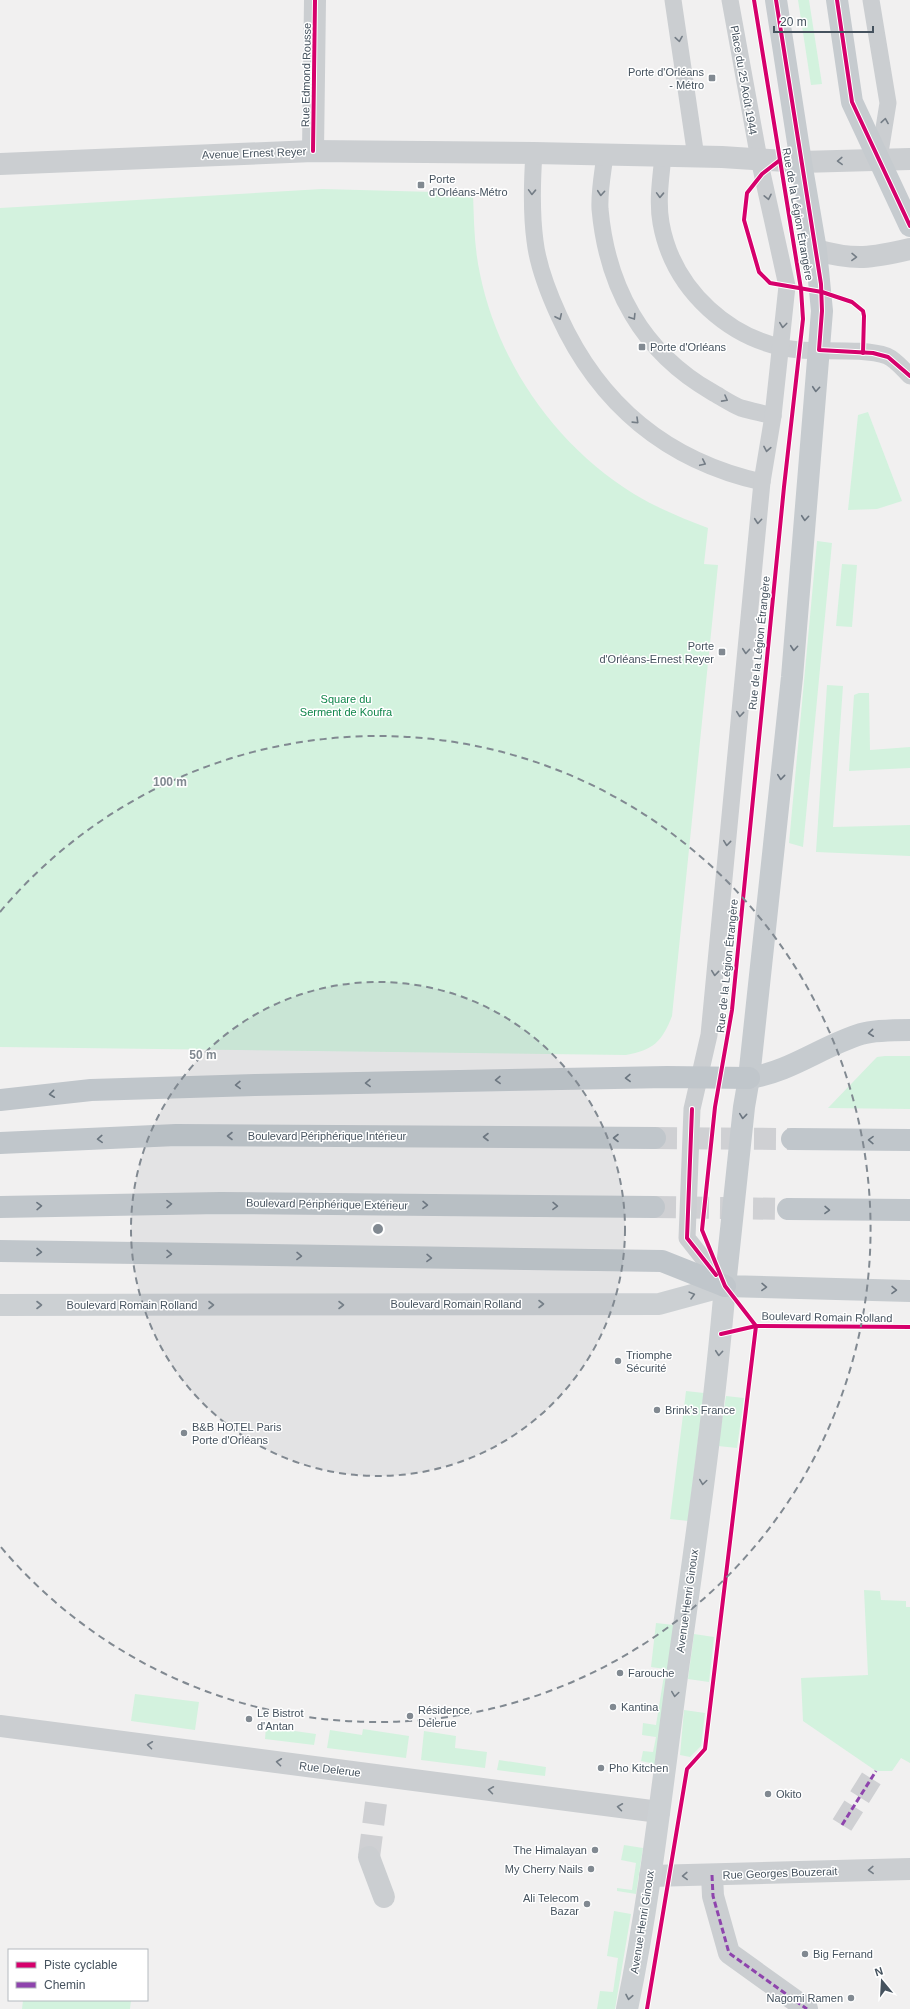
<svg xmlns="http://www.w3.org/2000/svg" width="910" height="2009" font-family="Helvetica,sans-serif">
<style>
.green{fill:#d3f2de}
.lines{fill:none;stroke-linecap:round;stroke-linejoin:round}
.pedestrian-tunnel{stroke:#cfd0d3;stroke-width:22;stroke-dasharray:22 11;stroke-linecap:butt}
.minor-tunnel{stroke:#cfd0d3;stroke-width:22;stroke-dasharray:22 11;stroke-linecap:butt}
.trunk-tunnel{stroke:#cfd0d3;stroke-width:22;stroke-dasharray:22 11;stroke-linecap:butt}
.service{stroke:#cbced1;stroke-width:17}
.pedestrian{stroke:#cbced1;stroke-width:22}
.minor{stroke:#cbced1;stroke-width:22}
.tertiary{stroke:#cbced1;stroke-width:22}
.secondary{stroke:#ccd0d3;stroke-width:22}
.primary{stroke:#c6cbcf;stroke-width:22}
.trunk{stroke:#c0c6cb;stroke-width:22}
.quiet{stroke:#8e44ad;stroke-width:3;stroke-dasharray:6 3;stroke-linecap:butt}
.cycleway-casing{stroke:#fff;stroke-width:6}
.cycleway{stroke:#d6006c;stroke-width:4}
.oneway{stroke:#747d86}
.oneway2{stroke:#6c7680}
.oneway3{stroke:#6a757f}
.oneway4{stroke:#747e87}
.ring{fill:none;stroke:#818991;stroke-width:2;stroke-dasharray:7 5}
.poi-dot{fill:#818991;stroke:#fff;stroke-width:1.5}
.labels{text-anchor:middle;stroke-width:3;stroke-linejoin:round;paint-order:stroke}
.poi-label{font-size:11px;fill:#45525e;stroke:#fff;text-anchor:start}
.street-label{font-size:11px;fill:#45525e;stroke:#fff}
.park-label{font-size:11px;fill:#10864b;stroke:#fff}
.centre{fill:#818991;stroke:#fff;stroke-width:2}
.ring-label{font-size:12px;text-anchor:middle;font-weight:bold;fill:#818991;stroke:#fff;stroke-width:3;stroke-linejoin:round;paint-order:stroke}
</style>
<rect width="100%" height="100%" fill="#f1f0f0"/>
<!-- green -->
<g class="green">
<polygon points="798,0 809,0 822,84 811,85"/>
<path d="M 322,189 L 473,193 C 474,220 474,247 480,274 C 498,363 556,446 634,494 C 657,508 682,518 708,528 L 704,564 L 718,565 L 672,1016 C 662,1042 653,1050 626,1055 L 0,1047 L 0,208 Z"/>
<polygon points="868,412 902,501 877,509 848,510 858,415"/>
<polygon points="817,541 832,543 803,847 789,843"/>
<polygon points="842,564 857,565 852,627 836,626"/>
<polygon points="827,685 843,686 833,827 910,825 910,856 816,852"/>
<polygon points="859,693 869,693 870,750 910,747 910,768 849,771 854,695"/>
<polygon points="885,1056 910,1056 910,1109 828,1108 877,1057"/>
<polygon points="686,1391 704,1393 688,1521 670,1519"/>
<polygon points="726,1396 744,1398 737,1448 718,1446"/>
<polygon points="864,1590 880,1591 881,1600 906,1601 906,1607 910,1607 910,1763 901,1758 892,1771 876,1771 803,1721 801,1678 868,1675"/>
<polygon points="656,1623 674,1625 655,1764 641,1761 643,1751 653,1752 656,1737 642,1735 643,1723 656,1725 665,1669 651,1667"/>
<polygon points="694,1634 714,1637 709,1682 688,1679"/>
<polygon points="135,1694 199,1702 195,1730 131,1721"/>
<polygon points="684,1710 705,1713 701,1746 690,1757 680,1755"/>
<polygon points="266,1727 316,1734 314,1745 265,1739"/>
<polygon points="363,1729 409,1736 406,1758 327,1748 330,1730 362,1735"/>
<polygon points="424,1731 456,1736 455,1748 487,1752 485,1768 421,1760"/>
<polygon points="499,1760 546,1767 545,1776 497,1770"/>
<polygon points="624,1845 643,1848 636,1894 617,1891 617,1888 632,1890 636,1863 621,1860"/>
<polygon points="614,1911 631,1914 615,2009 597,2009 600,1991 613,1992 618,1958 607,1956"/>
<polygon points="23,2000 131,2000 130,2009 22,2009"/>
</g>
<g class="lines">
<!-- pedestrian-tunnel -->
<polyline class="pedestrian-tunnel" points="842,1825 876,1771"/>
<!-- minor-tunnel -->
<polyline class="minor-tunnel" points="369,1857 376,1803"/>
<!-- trunk-tunnel -->
<g class="trunk-tunnel">
<polyline points="655,1138 792,1139"/>
<polyline points="654,1207 788,1209"/>
</g>
<!-- service -->
<g class="service">
<polyline points="673,0 696,157"/>
<polyline points="871,0 888,103 879,159"/>
<path d="M 534,153 C 532,182 531,211 535,241 C 538,267 548,292 559,316 C 599,404 667,461 762,482"/>
<path d="M 605,155 C 603,172 599,191 600,209 C 607,287 642,352 712,392 C 721,397 731,404 741,408 C 751,411 762,413 773,416"/>
<path d="M 663,156 C 661,177 657,201 661,223 C 673,290 731,343 799,350 C 824,352 864,348 887,356 C 896,360 903,369 910,376"/>
<polyline points="725,1286 687,1238 692,1109 709,1035 762,482 773,416 787,286 759,159 730,0"/>
</g>
<!-- pedestrian -->
<polyline class="pedestrian" points="712,1875 713,1896 729,1953 807,2009"/>
<!-- minor -->
<g class="minor">
<polyline points="313,151 315,0"/>
<polyline points="0,1726 659,1812"/>
<polyline points="369,1857 384,1897"/>
<polyline points="650,1876 910,1869"/>
</g>
<!-- tertiary -->
<g class="tertiary">
<polyline points="0,164 313,151 534,153 722,157 801,162 910,159"/>
<path d="M 816,250 C 856,261 871,258 910,249"/>
</g>
<!-- secondary -->
<path class="secondary" d="M 0,1305 L 659,1304 L 725,1286 C 714,1417 695,1546 677,1676 C 662,1787 650,1899 627,2009"/>
<!-- primary -->
<g class="primary">
<polyline points="776,0 801,162 816,250 822,311 792,677 749,1078 744,1107 725,1286 910,1291"/>
<polyline points="837,0 852,102 910,226"/>
<path d="M 749,1078 C 790,1072 822,1046 861,1034 C 875,1030 895,1030 910,1030"/>
</g>
<!-- trunk -->
<g class="trunk">
<polyline points="0,1100 91,1090 255,1085 667,1077 749,1078"/>
<polyline points="792,1139 910,1140"/>
<polyline points="0,1143 176,1135 655,1138"/>
<polyline points="0,1207 220,1203 654,1207"/>
<polyline points="788,1209 910,1210"/>
<polyline points="0,1251 662,1261 725,1286"/>
</g>
<!-- quiet -->
<g class="quiet">
<polyline points="842,1825 876,1771"/>
<polyline points="712,1875 713,1896 729,1953 807,2009"/>
</g>
<defs>
<g id="cycleway">
<polyline points="776,0 821,284 822,311 819,350 873,353 888,357 910,376"/>
<polyline points="837,0 852,102 910,226"/>
<polyline points="313,151 315,0"/>
<polyline points="780,160 762,174 747,193 744,220 759,272 770,283 822,292 852,302 863,311 864,316 863,353"/>
<polyline points="692,1109 687,1238 716,1275"/>
<polyline points="721,1334 756,1326 910,1327"/>
<polyline points="647,2009 687,1769 705,1749 756,1326 725,1286 702,1230 715,1107 732,1010 784,487 803,319 801,289 754,0"/>
</g>
</defs>
<!-- cycleway casing -->
<use href="#cycleway" class="cycleway-casing"/>
<!-- cycleway -->
<use href="#cycleway" class="cycleway"/>
</g>
<!-- one-way arrows -->
<defs><path id="oneway-chevron" d="M-2-3.5L2.5 0L-2 3.5" fill="none" stroke-width="1.6" stroke-linecap="round" stroke-linejoin="round"/></defs>
<g class="oneway">
<use href="#oneway-chevron" transform="translate(679 39) rotate(81)"/>
<use href="#oneway-chevron" transform="translate(885 121) rotate(-81)"/>
<use href="#oneway-chevron" transform="translate(840 161) rotate(178)"/>
<use href="#oneway-chevron" transform="translate(532 192) rotate(92)"/>
<use href="#oneway-chevron" transform="translate(601 193) rotate(95)"/>
<use href="#oneway-chevron" transform="translate(660 195) rotate(92)"/>
<use href="#oneway-chevron" transform="translate(768 197) rotate(78)"/>
<use href="#oneway-chevron" transform="translate(854 257) rotate(1)"/>
<use href="#oneway-chevron" transform="translate(559 317) rotate(65)"/>
<use href="#oneway-chevron" transform="translate(633 317) rotate(58)"/>
<use href="#oneway-chevron" transform="translate(783 325) rotate(97)"/>
<use href="#oneway-chevron" transform="translate(725 399) rotate(29)"/>
<use href="#oneway-chevron" transform="translate(636 421) rotate(44)"/>
<use href="#oneway-chevron" transform="translate(767 449) rotate(100)"/>
<use href="#oneway-chevron" transform="translate(703 463) rotate(25)"/>
<use href="#oneway-chevron" transform="translate(758 521) rotate(95)"/>
<use href="#oneway-chevron" transform="translate(746 651) rotate(95)"/>
<use href="#oneway-chevron" transform="translate(740 714) rotate(96)"/>
<use href="#oneway-chevron" transform="translate(727 843) rotate(96)"/>
<use href="#oneway-chevron" transform="translate(715 973) rotate(96)"/>
<use href="#oneway-chevron" transform="translate(150 1745) rotate(-173)"/>
<use href="#oneway-chevron" transform="translate(279 1762) rotate(-173)"/>
<use href="#oneway-chevron" transform="translate(491 1790) rotate(-172)"/>
<use href="#oneway-chevron" transform="translate(620 1807) rotate(-172)"/>
<use href="#oneway-chevron" transform="translate(871 1870) rotate(178)"/>
<use href="#oneway-chevron" transform="translate(685 1876) rotate(178)"/>
</g>
<g class="oneway2">
<use href="#oneway-chevron" transform="translate(816 389) rotate(95)"/>
<use href="#oneway-chevron" transform="translate(805 518) rotate(95)"/>
<use href="#oneway-chevron" transform="translate(794 648) rotate(95)"/>
<use href="#oneway-chevron" transform="translate(781 777) rotate(96)"/>
<use href="#oneway-chevron" transform="translate(871 1033) rotate(174)"/>
<use href="#oneway-chevron" transform="translate(743 1116) rotate(96)"/>
<use href="#oneway-chevron" transform="translate(764 1287) rotate(1)"/>
<use href="#oneway-chevron" transform="translate(894 1290) rotate(1)"/>
</g>
<g class="oneway3">
<use href="#oneway-chevron" transform="translate(628 1078) rotate(179)"/>
<use href="#oneway-chevron" transform="translate(498 1080) rotate(179)"/>
<use href="#oneway-chevron" transform="translate(368 1083) rotate(179)"/>
<use href="#oneway-chevron" transform="translate(238 1085) rotate(178)"/>
<use href="#oneway-chevron" transform="translate(52 1094) rotate(174)"/>
<use href="#oneway-chevron" transform="translate(230 1136) rotate(-180)"/>
<use href="#oneway-chevron" transform="translate(486 1137) rotate(-180)"/>
<use href="#oneway-chevron" transform="translate(616 1138) rotate(-180)"/>
<use href="#oneway-chevron" transform="translate(100 1139) rotate(177)"/>
<use href="#oneway-chevron" transform="translate(871 1140) rotate(-179)"/>
<use href="#oneway-chevron" transform="translate(169 1204) rotate(-1)"/>
<use href="#oneway-chevron" transform="translate(425 1205) rotate(1)"/>
<use href="#oneway-chevron" transform="translate(39 1206) rotate(-1)"/>
<use href="#oneway-chevron" transform="translate(555 1206) rotate(1)"/>
<use href="#oneway-chevron" transform="translate(827 1210) rotate(1)"/>
<use href="#oneway-chevron" transform="translate(39 1252) rotate(1)"/>
<use href="#oneway-chevron" transform="translate(169 1254) rotate(1)"/>
<use href="#oneway-chevron" transform="translate(299 1256) rotate(1)"/>
<use href="#oneway-chevron" transform="translate(429 1258) rotate(1)"/>
</g>
<g class="oneway4">
<use href="#oneway-chevron" transform="translate(692 1295) rotate(-15)"/>
<use href="#oneway-chevron" transform="translate(541 1304)"/>
<use href="#oneway-chevron" transform="translate(39 1305)"/>
<use href="#oneway-chevron" transform="translate(211 1305)"/>
<use href="#oneway-chevron" transform="translate(341 1305)"/>
<use href="#oneway-chevron" transform="translate(719 1353) rotate(95)"/>
<use href="#oneway-chevron" transform="translate(703 1482) rotate(98)"/>
<use href="#oneway-chevron" transform="translate(675 1694) rotate(98)"/>
<use href="#oneway-chevron" transform="translate(629 1997) rotate(101)"/>
</g>
<!-- distance rings -->
<circle cx="378" cy="1229" r="247" fill="#818991" fill-opacity=".12"/>
<g class="ring">
<circle cx="378" cy="1229" r="247"/>
<path d="M0 912A493 493 0 1 1 0 1546"/>
</g>
<!-- markers -->
<g class="poi-dot">
<rect x="708" y="74" width="8" height="8" rx="2"/>
<rect x="417" y="181" width="8" height="8" rx="2"/>
<rect x="638" y="343" width="8" height="8" rx="2"/>
<rect x="718" y="648" width="8" height="8" rx="2"/>
<circle cx="618" cy="1361" r="4"/>
<circle cx="657" cy="1410" r="4"/>
<circle cx="184" cy="1433" r="4"/>
<circle cx="620" cy="1673" r="4"/>
<circle cx="613" cy="1707" r="4"/>
<circle cx="410" cy="1716" r="4"/>
<circle cx="249" cy="1719" r="4"/>
<circle cx="601" cy="1768" r="4"/>
<circle cx="768" cy="1794" r="4"/>
<circle cx="595" cy="1850" r="4"/>
<circle cx="591" cy="1869" r="4"/>
<circle cx="587" cy="1904" r="4"/>
<circle cx="805" cy="1954" r="4"/>
<circle cx="851" cy="1998" r="4"/>
</g>
<g class="labels">
<!-- poi labels -->
<g class="poi-label">
<text x="704" y="76" text-anchor="end">Porte d'Orléans<tspan x="704" dy="13">- Métro</tspan></text>
<text x="429" y="183">Porte<tspan x="429" dy="13">d'Orléans-Métro</tspan></text>
<text x="650" y="351">Porte d'Orléans</text>
<text x="714" y="650" text-anchor="end">Porte<tspan x="714" dy="13">d'Orléans-Ernest Reyer</tspan></text>
<text x="626" y="1359">Triomphe<tspan x="626" dy="13">Sécurité</tspan></text>
<text x="665" y="1414">Brink’s France</text>
<text x="192" y="1431">B&amp;B HOTEL Paris<tspan x="192" dy="13">Porte d'Orléans</tspan></text>
<text x="628" y="1677">Farouche</text>
<text x="621" y="1711">Kantina</text>
<text x="418" y="1714">Résidence<tspan x="418" dy="13">Delerue</tspan></text>
<text x="257" y="1717">Le Bistrot<tspan x="257" dy="13">d'Antan</tspan></text>
<text x="609" y="1772">Pho Kitchen</text>
<text x="776" y="1798">Okito</text>
<text x="587" y="1854" text-anchor="end">The Himalayan</text>
<text x="583" y="1873" text-anchor="end">My Cherry Nails</text>
<text x="579" y="1902" text-anchor="end">Ali Telecom<tspan x="579" dy="13">Bazar</tspan></text>
<text x="813" y="1958">Big Fernand</text>
<text x="843" y="2002" text-anchor="end">Nagomi Ramen</text>
</g>
<!-- street labels -->
<g class="street-label">
<text transform="translate(306 75) rotate(-89)" y="4">Rue Edmond Rousse</text>
<text transform="translate(744 80) rotate(80)" y="4">Place du 25 Août 1944</text>
<text transform="translate(254 153) rotate(-2)" y="4">Avenue Ernest Reyer</text>
<text transform="translate(798 214) rotate(80)" y="4">Rue de la Légion Étrangère</text>
<text transform="translate(759 643) rotate(-84)" y="4">Rue de la Légion Étrangère</text>
<text transform="translate(727 966) rotate(-84)" y="4">Rue de la Légion Étrangère</text>
<text x="327" y="1140">Boulevard Périphérique Intérieur</text>
<text transform="translate(327 1204) rotate(1)" y="4">Boulevard Périphérique Extérieur</text>
<text x="456" y="1308">Boulevard Romain Rolland</text>
<text x="132" y="1309">Boulevard Romain Rolland</text>
<text transform="translate(827 1317) rotate(1)" y="4">Boulevard Romain Rolland</text>
<text transform="translate(687 1601) rotate(-82)" y="4">Avenue Henri Ginoux</text>
<text transform="translate(330 1769) rotate(7)" y="4">Rue Delerue</text>
<text transform="translate(780 1873) rotate(-2)" y="4">Rue Georges Bouzerait</text>
<text transform="translate(642 1922) rotate(-81)" y="4">Avenue Henri Ginoux</text>
</g>
<!-- park labels -->
<g class="park-label">
<text x="346" y="703">Square du<tspan x="346" dy="13">Serment de Koufra</tspan></text>
</g>
</g>
<circle cx="378" cy="1229" r="6" class="centre"/>
<g class="ring-label">
<text x="170" y="786">100 m</text>
<text x="203" y="1059">50 m</text>
</g>
<!-- legend -->
<rect x="8" y="1949" width="140" height="52" fill="#ffffff" stroke="#b5babf"/>
<rect x="16" y="1962" width="20" height="6" fill="#d6006c" stroke="#b5babf"/>
<text x="44" y="1969" font-size="12" fill="#45525e">Piste cyclable</text>
<rect x="16" y="1982" width="20" height="6" fill="#8e44ad" stroke="#b5babf"/>
<text x="44" y="1989" font-size="12" fill="#45525e">Chemin</text>
<!-- north arrow -->
<g transform="translate(882 1981) rotate(342)" stroke="#ffffff" stroke-width="3" paint-order="stroke">
<path d="M0-3L7 15L0 10L-7 15Z" fill="#45525e"/>
<text y="-6" font-size="11" font-weight="bold" text-anchor="middle" fill="#45525e">N</text>
</g>
<!-- scale -->
<path d="M774 26v6h99v-6" fill="none" stroke="#45525e" stroke-width="2"/>
<text x="780" y="26" font-size="12" fill="#45525e" stroke="#ffffff" stroke-width="3" paint-order="stroke">20 m</text>
</svg>
